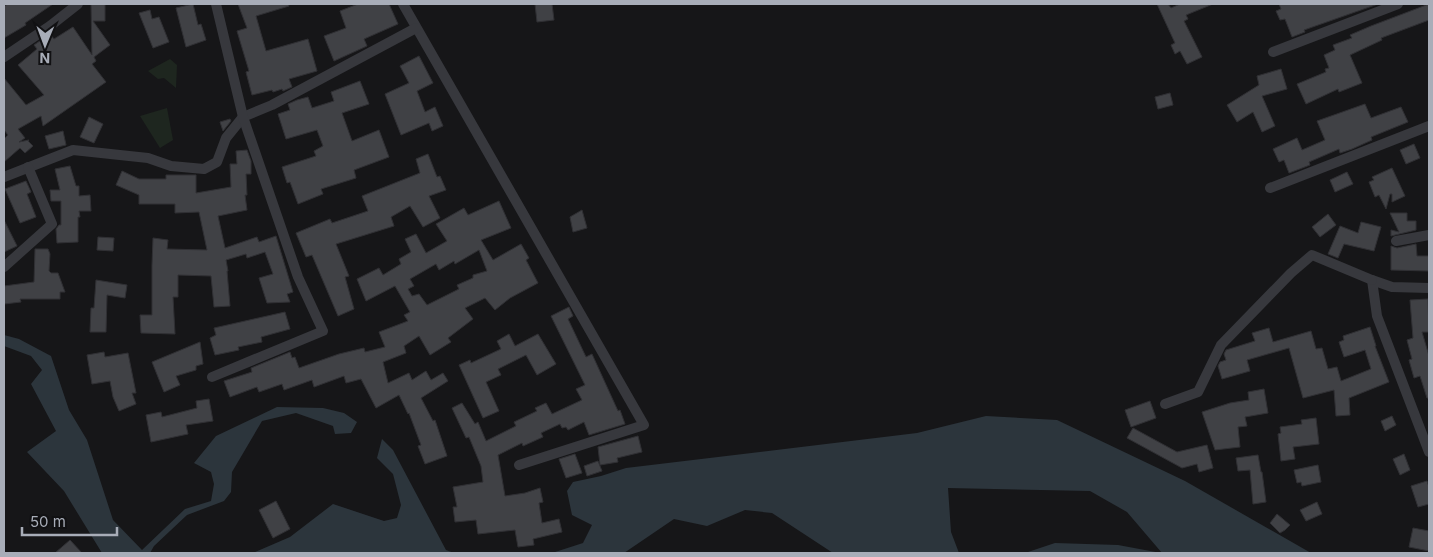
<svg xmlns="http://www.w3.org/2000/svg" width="1433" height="557" font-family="Inter,sans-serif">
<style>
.green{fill:#1e261f}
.water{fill:#2c353c}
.building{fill:#404145;stroke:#303034;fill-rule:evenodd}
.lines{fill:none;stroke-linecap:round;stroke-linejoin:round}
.street{stroke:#37383d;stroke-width:10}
</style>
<rect width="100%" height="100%" fill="#161618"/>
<!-- green -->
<g class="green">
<polygon points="170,59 177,65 176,88 164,78 158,79 148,71"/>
<polygon points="167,108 173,140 160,148 140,116"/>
</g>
<!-- water -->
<g class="water">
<polygon points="4,335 19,339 51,356 69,410 87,440 113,520 142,550 185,509 211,501 214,484 211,472 194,463 216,436 277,407 323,408 344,413 357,422 351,433 335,434 333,426 296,413 262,421 232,472 231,492 224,501 187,515 154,546 150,553 102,553 64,491 27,452 56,431 31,384 42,370 31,356 4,346"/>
<polygon points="986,416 1057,420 1185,481 1311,553 1162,553 1127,512 1090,491 948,488 951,532 959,553 833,553 772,513 745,510 707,526 674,519 624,553 552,553 583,543 592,525 572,515 567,491 573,482 601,476 626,468 917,433"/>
<polygon points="382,439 393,450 446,550 454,553 253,553 290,537 333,504 384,521 397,518 401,505 393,474 377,458"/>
<polygon points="1055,543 1118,545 1161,553 1025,553"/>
</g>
<!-- building -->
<g class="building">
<polygon points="8,4 53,4 25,23 26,25 4,38 4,6"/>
<polygon points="91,4 105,4 105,21 93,21 110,45 94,57 96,61 92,64 106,82 43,126 41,116 18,129 25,138 19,142 29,140 28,141 33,146 25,153 20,148 4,162 4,139 8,135 4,130 4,78 26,105 44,95 18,65 37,49 34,45 50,34 54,39 73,27 92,55"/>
<polygon points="193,4 198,25 201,24 206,40 186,47 176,8"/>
<polygon points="238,4 288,4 289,6 256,16 266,51 308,39 317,71 289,79 292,87 283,91 282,89 273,92 272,90 252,95 246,72 249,71 237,31 247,28"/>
<polygon points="358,4 389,4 398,24 364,39 367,46 334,61 324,36 346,28 340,11"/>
<polygon points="535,4 552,4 554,20 537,22"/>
<polygon points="1157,4 1168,4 1171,8 1180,4 1213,4 1186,15 1188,19 1184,21 1202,57 1187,64 1180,51 1175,54 1171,45 1175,43"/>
<polygon points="1279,4 1378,4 1304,30 1305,32 1292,37 1285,19 1280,20 1276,11 1281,9"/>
<polygon points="1429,4 1429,20 1381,38 1382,40 1350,55 1362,83 1339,92 1338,89 1306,104 1297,84 1326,72 1325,69 1329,68 1324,55 1335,50 1333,45 1352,38 1350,35 1371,26"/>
<polygon points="150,10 152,19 159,17 169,42 153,48 139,13"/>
<polygon points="419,56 433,83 417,91 425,112 435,107 443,126 432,131 429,123 401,135 385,94 409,83 400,66"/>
<polygon points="1281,69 1287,89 1262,96 1275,126 1262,132 1253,112 1237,122 1227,105 1259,85 1257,76"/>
<polygon points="360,81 369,104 342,113 352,141 379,130 389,157 354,170 356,178 321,189 323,194 298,204 290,182 287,183 282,167 316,156 314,151 323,146 317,130 286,139 278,114 290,110 288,104 297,100 308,97 312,108 334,101 331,92"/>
<polygon points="1170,93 1173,105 1158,109 1155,97"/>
<polygon points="1365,104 1371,118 1401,107 1408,122 1371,137 1372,140 1352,149 1340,153 1339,149 1309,162 1310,165 1289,173 1284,160 1279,162 1273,149 1297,138 1302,150 1325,140 1317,121"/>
<polygon points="89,117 103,124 94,143 80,137"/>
<polygon points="230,119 231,121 223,131 220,122"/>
<polygon points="63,131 66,145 49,149 45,136"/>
<polygon points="1414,144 1420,158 1406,164 1400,150"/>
<polygon points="247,150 251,161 251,174 246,174 247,195 245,195 247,210 218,216 225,248 257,237 259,242 276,236 293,292 287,294 290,302 267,303 259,278 273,274 265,252 247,258 246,254 226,260 228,271 227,271 230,306 214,307 211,276 178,275 178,297 173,297 175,334 141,333 140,315 152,315 152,265 153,238 168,240 167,249 207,250 199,212 175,213 175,204 139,204 139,195 116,185 122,171 139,179 166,179 166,175 196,175 196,193 231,187 230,164 237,164 236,151"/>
<polygon points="428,154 437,177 440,176 446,190 429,196 440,218 423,227 410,206 391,217 394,226 336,244 349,276 345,277 354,309 338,316 312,255 306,257 296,233 330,219 332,223 368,211 362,196 420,173 416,159"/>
<polygon points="70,166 76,186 79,186 79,196 90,195 91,211 79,211 80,217 78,217 78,242 57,243 56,229 59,225 61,225 61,201 51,201 50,190 60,190 55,169"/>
<polygon points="1392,168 1405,196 1392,202 1392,194 1390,194 1386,209 1379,195 1375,197 1369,182 1374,180 1372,177"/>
<polygon points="1347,172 1353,184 1335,192 1330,180"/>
<polygon points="26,181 31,192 27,194 36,217 20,223 5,189"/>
<path d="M 499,201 L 511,228 L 481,240 L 493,260 L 521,244 L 529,258 L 526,260 L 538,283 L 510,298 L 495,310 L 485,298 L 465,308 L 473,319 L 448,338 L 451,342 L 430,355 L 419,336 L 404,346 L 406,353 L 383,362 L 388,383 L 409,373 L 412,380 L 426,371 L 431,380 L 443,373 L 448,381 L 421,398 L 433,421 L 435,420 L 447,456 L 425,464 L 418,446 L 421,445 L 409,413 L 408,414 L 399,395 L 376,408 L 361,379 L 346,383 L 344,376 L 314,387 L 312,380 L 284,390 L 282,384 L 259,392 L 257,387 L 230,397 L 224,381 L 252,372 L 251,368 L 290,352 L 292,358 L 295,357 L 299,368 L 339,354 L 364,348 L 365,352 L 385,347 L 379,332 L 408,321 L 404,315 L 410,312 L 395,286 L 366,301 L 357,279 L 379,268 L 383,275 L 401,264 L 399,259 L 411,252 L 405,239 L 416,234 L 426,253 L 447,241 L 436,224 L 464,208 L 468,215 ZM 479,250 L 487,271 L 473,275 L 473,278 L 457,285 L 459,289 L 427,305 L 419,294 L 412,296 L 408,289 L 414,286 L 410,279 L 436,264 L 439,270 L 454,261 L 455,264 Z"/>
<polygon points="582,210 587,228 573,232 570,217"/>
<polygon points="1390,213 1407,213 1407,221 1416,221 1416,230 1391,236 1391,230 1399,232"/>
<polygon points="1328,214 1336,225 1320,237 1312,227"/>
<polygon points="4,220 17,246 4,252"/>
<polygon points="1361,222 1381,227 1374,251 1344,244 1338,258 1328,254 1340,226 1358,233"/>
<polygon points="98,237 114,238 113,251 97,250"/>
<polygon points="1416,244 1417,256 1429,256 1429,271 1391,270 1391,246 1397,248"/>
<polygon points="35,249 48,249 50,254 49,271 51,273 58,273 65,292 60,292 60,299 20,299 21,302 4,304 4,286 34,282"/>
<polygon points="96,280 127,285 125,298 107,295 106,332 90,332 91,308 94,308"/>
<polygon points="1428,299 1429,332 1422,332 1429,356 1429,398 1427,398 1420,376 1414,378 1409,360 1412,359 1407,340 1413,338 1410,300"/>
<polygon points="569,307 573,316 568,319 586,357 592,354 618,411 620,410 625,424 589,435 584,422 568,430 566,427 562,428 560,424 541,433 543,437 523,446 522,443 498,455 505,496 525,493 540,488 543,502 539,503 542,523 559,519 562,532 533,539 534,545 518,547 515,530 478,534 476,520 455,522 453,507 457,507 453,487 483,482 481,466 469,437 466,438 452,408 462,403 475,424 478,422 486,441 516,426 514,422 537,411 535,408 546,403 552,414 582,400 576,389 585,385 551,316"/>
<polygon points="285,312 290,329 261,337 262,342 238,347 239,350 215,355 210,338 216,335 214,328"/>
<polygon points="1370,327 1376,346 1375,346 1389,382 1349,398 1350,415 1336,416 1334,390 1303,398 1289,348 1247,360 1250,371 1222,379 1218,366 1220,362 1226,360 1224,354 1226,350 1255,341 1252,333 1269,328 1273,342 1311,331 1316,349 1322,348 1328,369 1337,367 1341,381 1371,369 1365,350 1344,357 1339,342 1344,340 1343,336"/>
<polygon points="509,334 515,346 538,334 556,364 537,375 526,355 498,369 501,375 486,382 499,411 483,418 459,365 470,360 471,363 501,349 497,341"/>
<polygon points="200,342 203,364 196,366 196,370 176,376 180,385 164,392 152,362"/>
<polygon points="104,352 105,357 128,353 136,393 132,393 136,404 119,411 113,397 110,381 92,384 87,355"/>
<polygon points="1264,389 1268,413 1245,417 1247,426 1238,427 1240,447 1215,450 1202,412 1230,403 1249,400 1248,392"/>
<polygon points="209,399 213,421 186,425 188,434 151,442 146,415 161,412 162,417 197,408 196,401"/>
<polygon points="1150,401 1156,418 1131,427 1125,410"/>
<polygon points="1392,416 1396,425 1385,431 1381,421"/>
<polygon points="1316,418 1319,444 1293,447 1295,459 1281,461 1278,434 1281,433 1280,427 1302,424 1301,420"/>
<polygon points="1133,428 1177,452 1207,445 1213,468 1199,472 1197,464 1182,468 1127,438"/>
<polygon points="638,436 642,452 617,458 618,462 600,465 598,447"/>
<polygon points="575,454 582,473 566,478 559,459"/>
<polygon points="1404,454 1410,470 1400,475 1393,459"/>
<polygon points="1258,455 1261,472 1262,472 1266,502 1253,504 1250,470 1238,471 1236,458"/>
<polygon points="598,461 602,471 587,476 584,466"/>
<polygon points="1318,465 1321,482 1302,486 1301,482 1297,483 1294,470"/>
<polygon points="1427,481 1429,487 1429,504 1418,507 1411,486"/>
<polygon points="276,501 290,529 273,538 259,510"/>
<polygon points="1317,502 1322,514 1306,521 1300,510"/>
<polygon points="1277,514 1290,525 1285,530 1280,533 1270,523"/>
<polygon points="1413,528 1429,531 1429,551 1409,547"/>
<polygon points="70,540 82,553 55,553"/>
</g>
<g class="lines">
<!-- street -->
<g class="street">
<polyline points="403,4 644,425 519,465"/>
<polyline points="1273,52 1398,4"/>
<polyline points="4,57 50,26 78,4"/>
<polyline points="4,177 73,150 148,158 171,166 204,169 217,162 226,138 243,117 272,105 416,28"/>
<polyline points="1270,188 1429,126"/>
<polyline points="1396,241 1429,235"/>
<polyline points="4,267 52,224 28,167"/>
<polyline points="1429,288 1392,287 1372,280 1377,316 1429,452"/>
<polyline points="212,377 323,331 298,277 243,117 216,4"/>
<polyline points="1165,404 1198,392 1221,345 1291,273 1312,255 1372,280"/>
</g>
</g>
<!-- border -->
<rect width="1433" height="557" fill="none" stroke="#a8adb8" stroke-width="10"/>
<!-- north arrow -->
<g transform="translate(45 45) rotate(181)" stroke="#111113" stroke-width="4" paint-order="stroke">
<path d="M0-4L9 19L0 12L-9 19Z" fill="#a8adb8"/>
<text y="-8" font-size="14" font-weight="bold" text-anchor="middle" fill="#a8adb8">N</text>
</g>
<!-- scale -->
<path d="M22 527v8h95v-8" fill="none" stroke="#a8adb8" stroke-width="2.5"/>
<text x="30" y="527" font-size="15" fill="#a8adb8" stroke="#111113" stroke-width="4" paint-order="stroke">50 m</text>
</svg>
